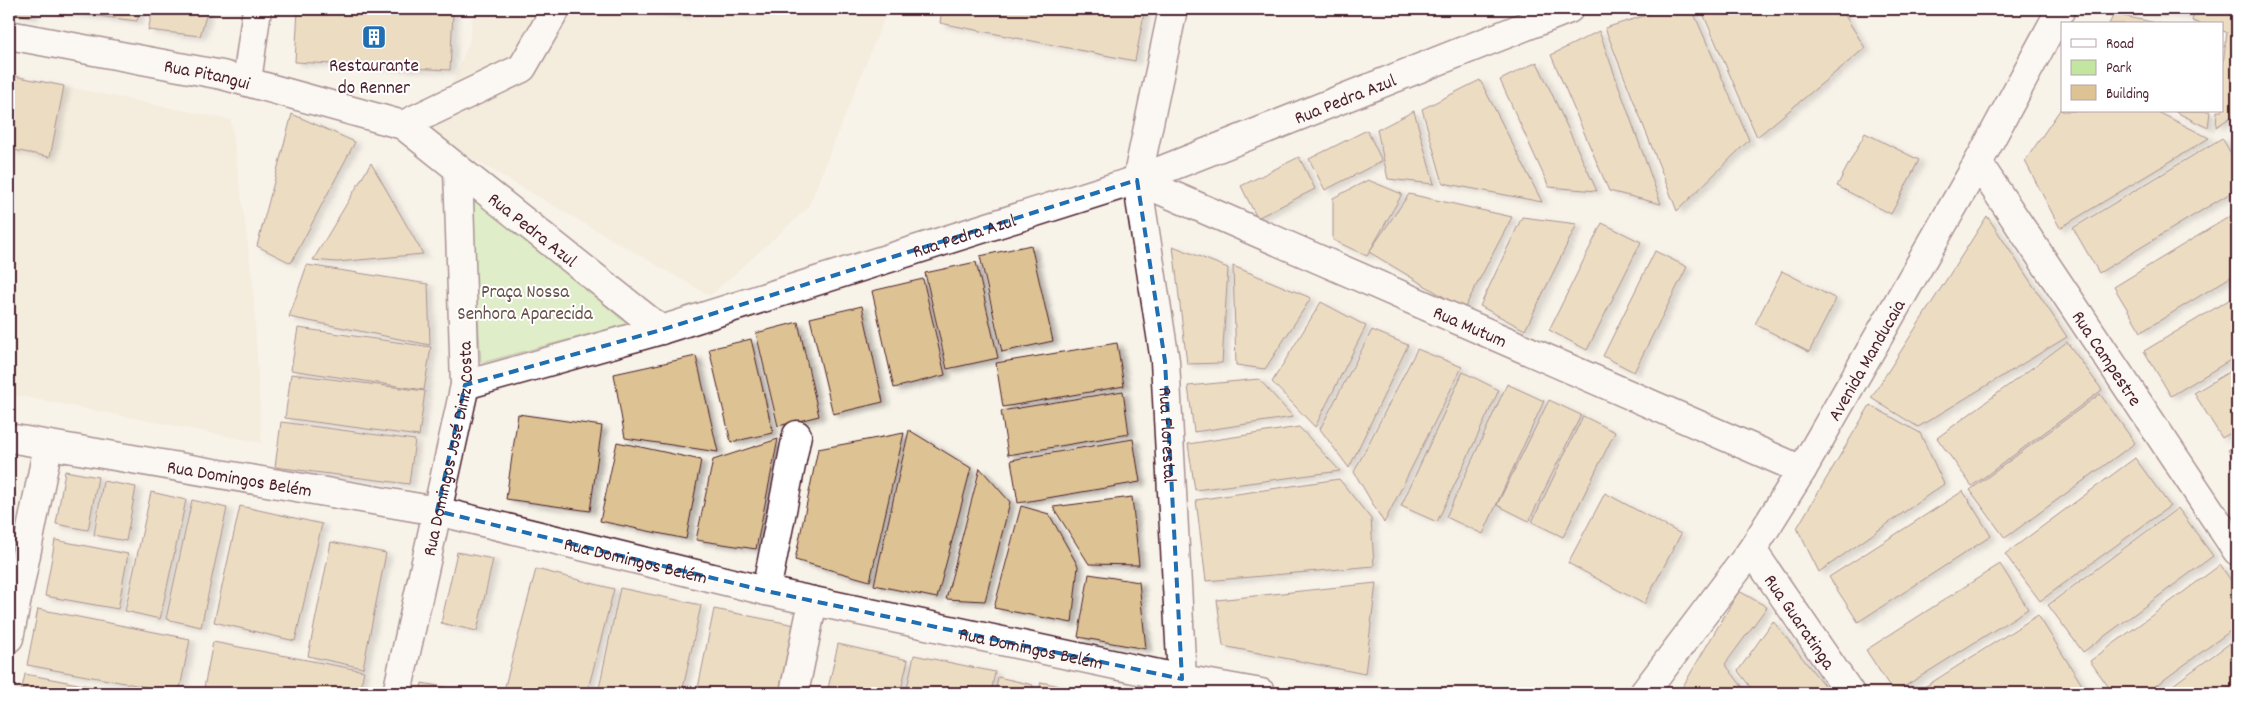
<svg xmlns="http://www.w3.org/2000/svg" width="2246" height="702" font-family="Dekko,sans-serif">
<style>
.built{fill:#f0e5cf}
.green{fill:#c2e69f;stroke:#868265}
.building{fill:#ddc393;stroke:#4a1f2b;filter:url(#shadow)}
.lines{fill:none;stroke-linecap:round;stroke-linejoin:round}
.minor-casing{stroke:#4a1f2b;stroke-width:31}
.minor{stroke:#fff;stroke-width:28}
.marked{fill:none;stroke:#1f6fb2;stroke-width:4;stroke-dasharray:10 6;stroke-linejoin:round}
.labels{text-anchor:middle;stroke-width:4;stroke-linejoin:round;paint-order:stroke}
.poi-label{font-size:19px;fill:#4a1f2b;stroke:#fff}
.street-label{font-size:19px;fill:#4a1f2b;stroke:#fff}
.park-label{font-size:19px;fill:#685148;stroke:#fff}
</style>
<defs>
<filter id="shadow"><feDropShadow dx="5.5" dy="3" stdDeviation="2.5" flood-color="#0004"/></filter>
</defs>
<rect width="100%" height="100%" fill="#f8f3e9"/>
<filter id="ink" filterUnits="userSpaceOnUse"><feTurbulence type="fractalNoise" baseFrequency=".02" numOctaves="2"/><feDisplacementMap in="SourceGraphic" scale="10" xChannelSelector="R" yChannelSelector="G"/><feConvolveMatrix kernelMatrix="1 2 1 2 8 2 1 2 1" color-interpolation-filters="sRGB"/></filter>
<g filter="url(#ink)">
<!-- built -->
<g class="built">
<polygon points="474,9 888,9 808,208 710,296 431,135 469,42"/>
<polygon points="9,75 231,120 253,283 262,443 9,394"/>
</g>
<!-- green -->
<polygon class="green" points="469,187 627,324 481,363"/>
<!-- building -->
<g class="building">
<polygon points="9,9 33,9 32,17 9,12"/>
<polygon points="43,9 140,9 137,21"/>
<polygon points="153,9 208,9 200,36 148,30"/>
<polygon points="298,9 382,9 453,12 450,70 295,62"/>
<polygon points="637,9 685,9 685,14"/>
<polygon points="942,9 1145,9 1135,61 940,23"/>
<polygon points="1666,9 1692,9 1749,140 1677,211 1605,28"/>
<polygon points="1701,9 1841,9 1865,48 1757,137"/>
<polygon points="2126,9 2189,9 2187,15"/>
<polygon points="2195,9 2237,9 2237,113 2216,127 2217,111 2222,111 2222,72 2227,32 2222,31 2222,24 2201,24 2192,21"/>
<polygon points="2114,14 2161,24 2109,24"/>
<polygon points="1599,31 1661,204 1609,191 1551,55"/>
<polygon points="1537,62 1597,191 1549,187 1500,80"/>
<polygon points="9,75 64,86 50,157 9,149"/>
<polygon points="1480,80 1542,202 1443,183 1422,109"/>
<polygon points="2062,107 2062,111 2156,111 2209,138 2060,228 2025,161"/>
<polygon points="1414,111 1434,184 1388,179 1377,130"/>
<polygon points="2174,111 2210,111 2208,128"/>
<polygon points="292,114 355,142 291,263 257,246"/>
<polygon points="1367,130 1382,161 1325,190 1309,159"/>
<polygon points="1865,133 1919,160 1891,214 1837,186"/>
<polygon points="2222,138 2237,164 2237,189 2099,273 2073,228"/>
<polygon points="1299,157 1315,189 1257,218 1241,186"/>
<polygon points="371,163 423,254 337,262 313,260"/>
<polygon points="1368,180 1402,194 1367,256 1333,240 1333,198"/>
<polygon points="1409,194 1512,217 1464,309 1369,252"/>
<polygon points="2237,212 2237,273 2141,332 2114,287"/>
<polygon points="1987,216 2067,337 1918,427 1871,398"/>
<polygon points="1522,217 1577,224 1525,330 1480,306"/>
<polygon points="1602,223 1641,242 1587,350 1549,330"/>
<polygon points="1031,245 1053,341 1002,352 980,256"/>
<polygon points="1173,246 1228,268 1222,363 1187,364"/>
<polygon points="1655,251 1687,267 1634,372 1603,356"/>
<polygon points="976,262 998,358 947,369 925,273"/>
<polygon points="307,265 428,284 430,345 289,317"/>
<polygon points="1233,266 1311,298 1265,369 1236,365"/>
<polygon points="1782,271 1836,299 1809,352 1755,324"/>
<polygon points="923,279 945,375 894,388 872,291"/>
<polygon points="2237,295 2237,356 2171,396 2144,351"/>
<polygon points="1321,302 1366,326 1315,427 1272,382"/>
<polygon points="862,306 883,402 833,414 810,318"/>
<polygon points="798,322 819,416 778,426 756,333"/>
<polygon points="298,328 431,347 424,390 291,370"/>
<polygon points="1372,330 1408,345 1349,468 1320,429"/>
<polygon points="751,339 773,433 731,442 709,349"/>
<polygon points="2067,342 2102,390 1972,486 1937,438"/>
<polygon points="1117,343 1124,386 1003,407 996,363"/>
<polygon points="1417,349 1462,367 1384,523 1354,472"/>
<polygon points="696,356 718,452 625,438 614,374"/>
<polygon points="2237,367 2237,429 2222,438 2194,393"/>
<polygon points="1463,372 1499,390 1437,522 1401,506"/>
<polygon points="291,374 425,391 419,436 285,418"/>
<polygon points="1259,379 1293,417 1194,432 1188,386"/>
<polygon points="1507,384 1544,401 1483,534 1446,517"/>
<polygon points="1123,391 1129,434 1008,455 1001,411"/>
<polygon points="2100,394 2135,443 2005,538 1970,490"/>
<polygon points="1549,400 1581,415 1529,521 1497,505"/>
<polygon points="1870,405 1920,433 1944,484 1819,572 1797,528"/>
<polygon points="518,414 602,426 590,511 506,499"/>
<polygon points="1583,416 1615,432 1563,537 1532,522"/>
<polygon points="281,422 415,440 409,484 275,467"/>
<polygon points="1299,427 1340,471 1195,490 1188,444"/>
<polygon points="909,430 971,468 937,598 874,585"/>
<polygon points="904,433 870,581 795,560 818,449"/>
<polygon points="778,439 756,549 696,540 713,460"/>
<polygon points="1133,439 1140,482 1018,503 1011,460"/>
<polygon points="617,442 701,460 686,539 600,521"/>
<polygon points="2237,445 2237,466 2228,450"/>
<polygon points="2135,458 2170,506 2040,601 2005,554"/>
<polygon points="980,468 1010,502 985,601 946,599"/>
<polygon points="65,471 98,477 88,530 56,524"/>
<polygon points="1339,479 1371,519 1374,566 1206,581 1196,500"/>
<polygon points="103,481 136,487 126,541 94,535"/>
<polygon points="1963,491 1991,536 1858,622 1829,577"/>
<polygon points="151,492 186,500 160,619 125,611"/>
<polygon points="1605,493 1681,534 1644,604 1568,563"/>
<polygon points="1132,497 1139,565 1089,564 1053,507"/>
<polygon points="192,500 227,508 201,627 166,619"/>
<polygon points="240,506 322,524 295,641 214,622"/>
<polygon points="1021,506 1049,514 1078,566 1072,623 994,608"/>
<polygon points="2178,508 2213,556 2083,652 2048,605"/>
<polygon points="55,540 128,554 118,609 45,596"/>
<polygon points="331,542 386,553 363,668 308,656"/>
<polygon points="457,552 493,559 477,631 441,623"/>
<polygon points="2000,564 2028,609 1894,693 1866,650"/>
<polygon points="2220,565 2237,589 2237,626 2146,693 2113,693 2090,661"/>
<polygon points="536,569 614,589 587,693 517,693 504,690"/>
<polygon points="1089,574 1139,582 1146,649 1078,637"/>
<polygon points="1376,583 1365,674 1223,646 1217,600"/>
<polygon points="620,588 701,605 682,693 598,693"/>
<polygon points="1739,591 1767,607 1725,664 1747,693 1679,693"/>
<polygon points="38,609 190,639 179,693 27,665"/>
<polygon points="714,609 795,625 781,693 697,693"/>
<polygon points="2038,615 2087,693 1915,693"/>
<polygon points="1773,621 1830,693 1755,693 1738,671"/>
<polygon points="2237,638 2237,693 2162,693"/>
<polygon points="213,642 364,671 359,693 203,693"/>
<polygon points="838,644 908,660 900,693 827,693"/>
<polygon points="914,655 995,672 991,693 906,693"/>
<polygon points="25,674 125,693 21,693"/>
<polygon points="998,677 1033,685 1031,693 995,693"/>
<polygon points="1041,682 1075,689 1074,693 1038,693"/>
<polygon points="422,683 476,693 420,693"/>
</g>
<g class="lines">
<defs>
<g id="minor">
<path id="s1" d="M 1173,9 L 1137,180 L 1165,361 L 1182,679 L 1179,693"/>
<path id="s2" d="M 9,35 L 222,75 L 403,125 L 661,330"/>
<polyline points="247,81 257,9"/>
<polyline points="403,125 522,68 556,9"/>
<path id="s3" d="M 1978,163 L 2237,551"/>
<path id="s4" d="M 1137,180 L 1802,470"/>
<path id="s5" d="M 465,385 L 661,330 L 1137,180 L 1569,9"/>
<path id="s6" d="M 9,438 L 437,511 L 766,591 L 1182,679 L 1261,693"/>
<path id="s7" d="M 1752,550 L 1850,693"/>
<polyline points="766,591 797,435"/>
<polyline points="9,638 48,446"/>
<path id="s8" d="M 397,693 L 465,385 L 458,169"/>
<polyline points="794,693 813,601"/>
<path id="s9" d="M 1644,693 L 1752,550 L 1802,470 L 1978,163 L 2061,9"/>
</g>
</defs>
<!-- minor casing -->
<use href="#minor" class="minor-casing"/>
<!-- minor -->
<use href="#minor" class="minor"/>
</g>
</g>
<!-- marked area -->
<path d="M0 0H2246V702H0ZM 1137,180 L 1165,361 L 1182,679 L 766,591 L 437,511 L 465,385 L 661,330 Z" fill="#f8f3e9" fill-opacity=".55" fill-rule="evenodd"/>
<path class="marked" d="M 1137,180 L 1165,361 L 1182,679 L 766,591 L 437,511 L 465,385 L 661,330 Z"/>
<!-- icons -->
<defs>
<symbol id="building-square" viewBox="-11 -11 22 22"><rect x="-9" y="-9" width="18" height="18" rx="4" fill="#1f6fb2" stroke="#fff"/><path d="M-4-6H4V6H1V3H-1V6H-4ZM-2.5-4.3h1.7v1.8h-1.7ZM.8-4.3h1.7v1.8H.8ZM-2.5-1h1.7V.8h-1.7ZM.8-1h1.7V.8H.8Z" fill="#fff"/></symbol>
</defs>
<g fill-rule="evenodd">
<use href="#building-square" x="360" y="23" width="28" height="28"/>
</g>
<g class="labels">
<!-- poi labels -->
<g class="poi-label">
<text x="374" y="71">Restaurante<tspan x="374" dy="22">do Renner</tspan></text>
</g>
<!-- street labels -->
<g class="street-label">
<text dy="7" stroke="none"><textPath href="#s2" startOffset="202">Rua Pitangui</textPath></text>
<text dy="7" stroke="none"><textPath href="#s5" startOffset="926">Rua Pedra Azul</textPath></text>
<text dy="7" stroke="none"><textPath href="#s2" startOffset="571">Rua Pedra Azul</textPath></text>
<text dy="7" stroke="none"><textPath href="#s5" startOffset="521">Rua Pedra Azul</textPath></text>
<text dy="7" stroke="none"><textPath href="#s4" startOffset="364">Rua Mutum</textPath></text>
<text dy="7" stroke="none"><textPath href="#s3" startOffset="234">Rua Campestre</textPath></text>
<text dy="7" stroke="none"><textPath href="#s9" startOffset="401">Avenida Manducaia</textPath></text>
<text dy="7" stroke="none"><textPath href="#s1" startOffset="432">Rua Florestal</textPath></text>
<text dy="7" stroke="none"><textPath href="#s8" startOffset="250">Rua Domingos José Diniz Costa</textPath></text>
<text dy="7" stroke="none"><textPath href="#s6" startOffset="234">Rua Domingos Belém</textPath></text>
<text dy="7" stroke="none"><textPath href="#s6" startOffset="639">Rua Domingos Belém</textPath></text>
<text dy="7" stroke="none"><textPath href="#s7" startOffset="86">Rua Guaratinga</textPath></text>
<text dy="7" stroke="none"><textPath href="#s6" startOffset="1044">Rua Domingos Belém</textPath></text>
</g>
<!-- park labels -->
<g class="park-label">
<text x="525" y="297">Praça Nossa<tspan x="525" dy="22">Senhora Aparecida</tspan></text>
</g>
</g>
<!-- margin -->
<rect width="2246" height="702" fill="none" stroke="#fff" stroke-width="30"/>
<rect x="15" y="15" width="2216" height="672" fill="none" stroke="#4a1f2b" stroke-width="2" filter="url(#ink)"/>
<!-- legend -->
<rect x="2061" y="22" width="162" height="90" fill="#ffffff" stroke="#b7a5aa"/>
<rect x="2071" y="39" width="25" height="8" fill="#ffffff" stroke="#b7a5aa"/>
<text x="2106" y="48" font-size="15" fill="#4a1f2b">Road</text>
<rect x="2071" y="60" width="25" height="15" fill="#c2e69f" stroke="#b7a5aa"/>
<text x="2106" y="72" font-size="15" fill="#4a1f2b">Park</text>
<rect x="2071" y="85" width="25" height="15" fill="#ddc393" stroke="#b7a5aa"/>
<text x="2106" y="98" font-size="15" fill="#4a1f2b">Building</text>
</svg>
